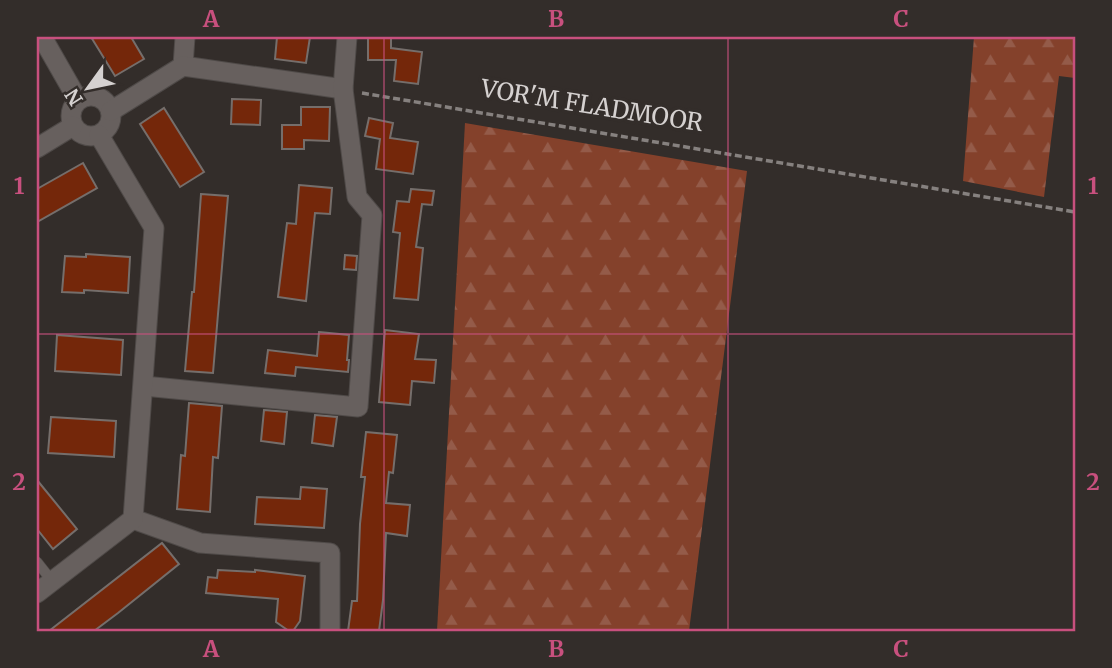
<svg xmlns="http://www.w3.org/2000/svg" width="1112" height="668" font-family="Merriweather,serif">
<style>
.forest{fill:url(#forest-firs)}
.building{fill:#74270a;stroke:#756e6b;stroke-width:2}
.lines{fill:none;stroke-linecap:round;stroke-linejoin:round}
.lane-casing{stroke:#4f4a48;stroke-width:11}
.street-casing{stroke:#4f4a48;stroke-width:21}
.path{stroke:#86817f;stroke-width:3.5;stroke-dasharray:7 3.5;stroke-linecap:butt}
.lane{stroke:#67605e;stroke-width:10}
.street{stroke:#67605e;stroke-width:19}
.grid{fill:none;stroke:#c8507e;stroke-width:2;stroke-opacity:0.55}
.labels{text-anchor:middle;stroke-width:7;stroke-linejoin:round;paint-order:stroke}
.street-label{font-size:24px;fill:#d5d1d0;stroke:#332d2a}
.neatline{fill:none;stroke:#c8507e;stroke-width:2.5}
.grid-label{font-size:23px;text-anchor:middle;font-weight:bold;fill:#c8507e}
</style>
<defs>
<pattern id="forest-firs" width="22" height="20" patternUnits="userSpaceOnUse" patternTransform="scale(1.75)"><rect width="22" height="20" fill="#84412b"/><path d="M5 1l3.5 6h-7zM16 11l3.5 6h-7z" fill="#945b49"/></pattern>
</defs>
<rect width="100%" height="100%" fill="#332d2a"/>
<!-- forest -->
<g class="forest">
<polygon points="974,37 1075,37 1075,78 1059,76 1044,197 963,181"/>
<polygon points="465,123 747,171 689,631 437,631"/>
</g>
<!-- building -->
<g class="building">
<polygon points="91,37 131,37 144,59 115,76"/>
<polygon points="277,37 310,37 306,63 275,59"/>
<polygon points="368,37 391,37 391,48 422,52 418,84 394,81 396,60 368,60"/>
<polygon points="232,99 261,100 260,125 231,124"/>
<polygon points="301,107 330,107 329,141 304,140 304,149 282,149 282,125 301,125"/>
<polygon points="164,108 204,172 180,187 140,124"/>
<polygon points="369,118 393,123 390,138 418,142 413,174 376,169 380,139 365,136"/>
<polygon points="83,163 97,188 37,222 37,189"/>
<polygon points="299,185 332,188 330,214 315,213 306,301 278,297 287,223 296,224"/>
<polygon points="411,189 434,191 432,205 422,204 416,247 423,248 418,300 394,298 400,233 393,232 397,201 409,202"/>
<polygon points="201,194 228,196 213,373 185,371 192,292 194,292"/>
<polygon points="86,254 130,257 128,293 84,290 84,293 62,292 65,256 86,257"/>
<polygon points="345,255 357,256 356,270 344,269"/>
<polygon points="385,330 419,334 415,359 436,360 434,383 412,381 410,405 379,402"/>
<polygon points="319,332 349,335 347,360 349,360 348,372 296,367 295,376 265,373 268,350 317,356"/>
<polygon points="57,335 123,340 121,375 55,371"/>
<polygon points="189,403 222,406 218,458 213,457 210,512 177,509 181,455 185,456"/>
<polygon points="264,410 287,412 284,444 261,441"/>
<polygon points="315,415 337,417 333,446 312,443"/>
<polygon points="51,417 116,421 114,457 48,453"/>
<polygon points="366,432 397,435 393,473 389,472 386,503 410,505 407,536 386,533 383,600 379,631 348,631 352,601 357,601 360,524 365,477 361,477"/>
<polygon points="37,480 77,529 53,549 37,529"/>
<polygon points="301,487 327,489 324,528 255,524 257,497 300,499"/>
<polygon points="162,543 179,564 118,613 94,631 49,631"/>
<polygon points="218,570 255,572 255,570 305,576 300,621 293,631 289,631 276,622 278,599 206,593 208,577 217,578"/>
</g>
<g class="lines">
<defs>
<polyline id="lane" points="37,562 52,581"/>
<g id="street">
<polyline points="42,37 78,100"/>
<polyline points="183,66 185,37"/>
<circle cx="91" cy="116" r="20"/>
<polyline points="111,111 183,66 343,89"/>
<polyline points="37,148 73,126"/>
<polyline points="144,386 358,407 372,215 357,197 343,89 347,37"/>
<polyline points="133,519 200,543 330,553 330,631"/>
<polyline points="37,593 133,519 154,228 99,135"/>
</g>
</defs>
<!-- lane casing -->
<use href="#lane" class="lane-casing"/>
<!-- street casing -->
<use href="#street" class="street-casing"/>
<!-- path -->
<polyline class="path" points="362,93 1075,212"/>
<!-- lane -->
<use href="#lane" class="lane"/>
<!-- street -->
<use href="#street" class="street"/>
</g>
<!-- grid -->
<path class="grid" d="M 384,37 L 384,631M 728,37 L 728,631M 37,334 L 1075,334"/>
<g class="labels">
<!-- street labels -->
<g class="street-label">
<text transform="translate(592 106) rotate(9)" y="8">VOR'M FLADMOOR</text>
</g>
</g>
<!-- border -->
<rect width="1112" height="668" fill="none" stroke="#332d2a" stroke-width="77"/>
<!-- north arrow -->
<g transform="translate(88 88) rotate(237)" stroke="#332d2a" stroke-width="5" paint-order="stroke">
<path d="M0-5L12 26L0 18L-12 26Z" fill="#d5d1d0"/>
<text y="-10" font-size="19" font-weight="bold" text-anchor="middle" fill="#d5d1d0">N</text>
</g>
<rect x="38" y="38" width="1036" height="592" class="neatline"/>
<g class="grid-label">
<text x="211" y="27">A</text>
<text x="556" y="27">B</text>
<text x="901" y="27">C</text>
<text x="19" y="194">1</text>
<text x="1093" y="194">1</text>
<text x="19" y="490">2</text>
<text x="1093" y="490">2</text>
<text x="211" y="657">A</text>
<text x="556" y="657">B</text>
<text x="901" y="657">C</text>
</g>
</svg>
